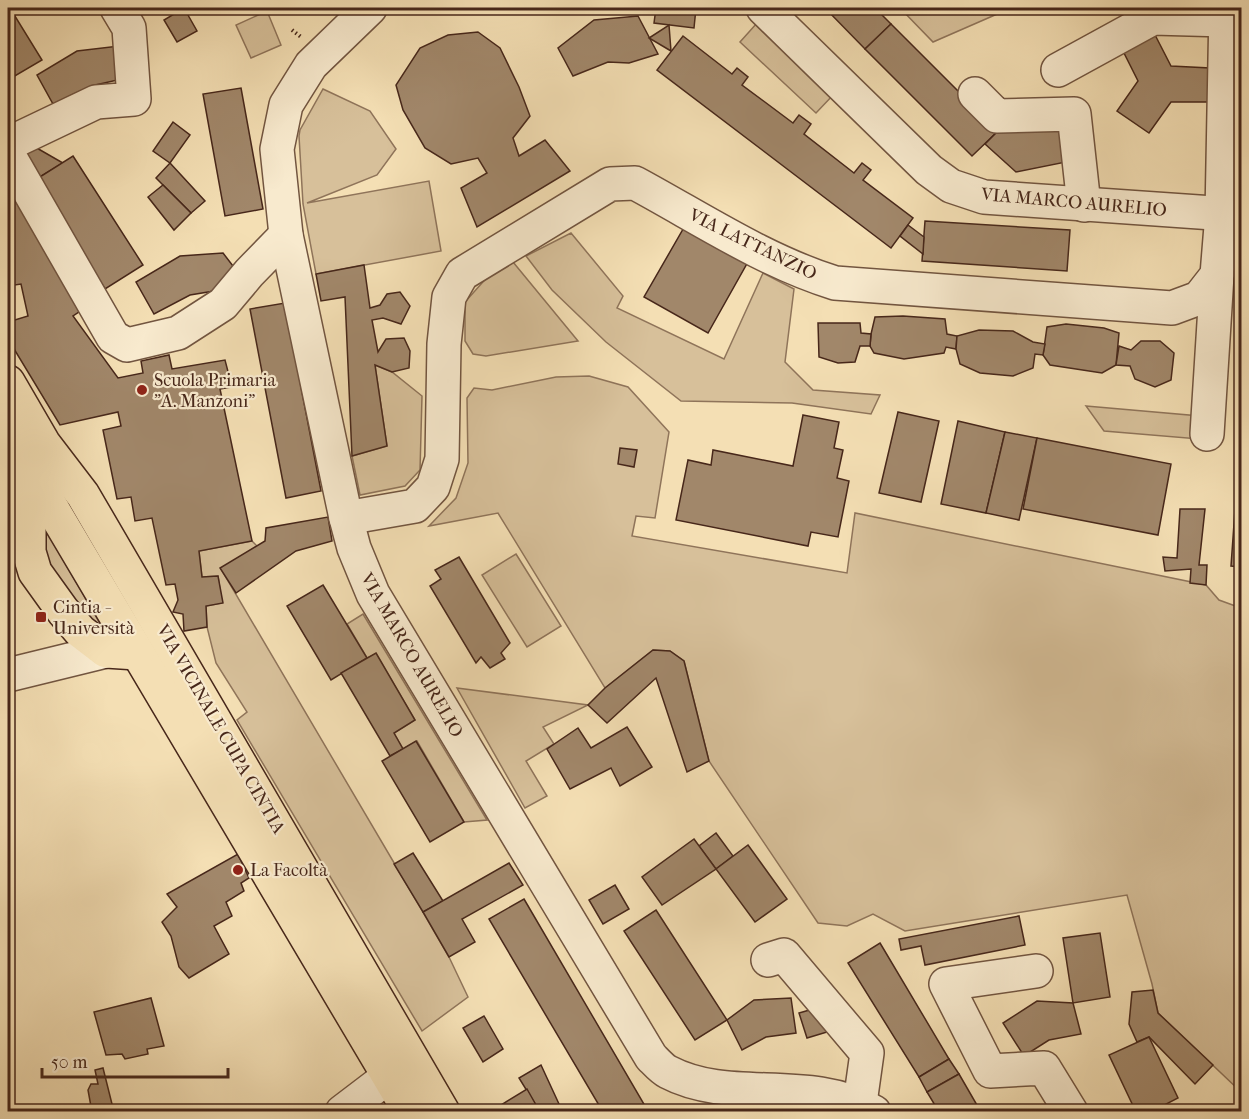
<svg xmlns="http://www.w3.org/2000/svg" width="1249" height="1119" font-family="'IM FELL French Canon',serif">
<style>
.green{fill:#d7c09a;stroke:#8f745a;stroke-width:1.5}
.building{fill:#a1876a;stroke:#47271a;stroke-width:1.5}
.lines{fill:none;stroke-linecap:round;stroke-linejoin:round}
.minor-casing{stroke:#725540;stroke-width:36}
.major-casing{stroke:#47271a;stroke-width:36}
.path{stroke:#47271a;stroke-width:4;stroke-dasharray:1.5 3;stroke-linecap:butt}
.minor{stroke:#f8eace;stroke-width:33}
.major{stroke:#f4dfb4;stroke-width:33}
.poi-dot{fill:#8f2418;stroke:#f8eace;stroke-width:2}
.labels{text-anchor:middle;stroke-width:4.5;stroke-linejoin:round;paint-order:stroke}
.street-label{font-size:18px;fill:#47271a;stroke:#f8eace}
.poi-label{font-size:18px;fill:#47271a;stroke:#f8eace;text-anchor:start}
</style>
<rect width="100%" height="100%" fill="#f4dfb4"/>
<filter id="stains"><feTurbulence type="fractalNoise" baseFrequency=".00333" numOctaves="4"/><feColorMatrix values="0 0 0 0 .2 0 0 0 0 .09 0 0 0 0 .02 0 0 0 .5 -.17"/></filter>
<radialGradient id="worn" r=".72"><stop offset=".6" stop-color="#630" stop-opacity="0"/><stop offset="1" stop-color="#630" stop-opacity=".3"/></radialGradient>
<!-- green -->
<g class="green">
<polygon points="900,8 1011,8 933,42"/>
<polygon points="267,11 281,45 251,58 236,25"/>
<polygon points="757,23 834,94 816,113 740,42"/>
<polygon points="323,89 370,111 396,149 377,175 307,203 429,181 441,251 316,274 303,204 299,136 300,130"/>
<polygon points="571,233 623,296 617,308 724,359 763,273 794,289 785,362 813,390 880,395 871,414 792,403 681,401 606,342 552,290 526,256"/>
<polygon points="513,262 578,341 486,356 473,354 465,341 465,302 490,274"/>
<polygon points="375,365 392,372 422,396 420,470 405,486 360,495 352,456 387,446"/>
<polygon points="589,376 628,387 669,432 655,518 636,516 632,536 847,573 855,513 1206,585 1219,600 1241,608 1241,1092 1158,1013 1152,984 1127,895 905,931 873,914 847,926 818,923 709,761 684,661 670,651 653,650 605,688 498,513 429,526 456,498 468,463 467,398 474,388 492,390 556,377"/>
<polygon points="1086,406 1200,416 1199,439 1104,431"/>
<polygon points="46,530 105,632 72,599 42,562"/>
<polygon points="252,541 257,546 221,569 423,912 449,957 468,997 422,1031 237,720 247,712 216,663 207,627 206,606 222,603 218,576 202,577 199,551"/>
<polygon points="516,554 561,626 527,647 482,575"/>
<polygon points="363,614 487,820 464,822 417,741 403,749 394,733 415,720 376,654 367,658 347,624"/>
<polygon points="457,688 588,705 543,727 554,744 526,761 547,796 525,808"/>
</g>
<!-- building -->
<g class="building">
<polygon points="8,8 10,8 42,60 8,80"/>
<polygon points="184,8 197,31 177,42 164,20"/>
<polygon points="656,8 696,8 694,28 654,23"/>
<polygon points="825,8 875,8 891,24 865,49"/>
<polygon points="638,16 658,54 629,63 608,62 573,76 558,48 594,20"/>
<polygon points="891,24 998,131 972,156 865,49"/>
<polygon points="669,25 671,51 649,38"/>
<polygon points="1152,29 1171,66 1210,68 1210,102 1171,102 1149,133 1117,111 1138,81 1120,45"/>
<polygon points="478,32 500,48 519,87 530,116 513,138 519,156 545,140 570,171 477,227 461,188 487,173 478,158 451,164 425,148 403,110 396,85 420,48 448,35"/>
<polygon points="683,36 732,74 737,68 748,77 742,85 793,123 799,115 811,124 804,134 854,173 862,163 871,170 863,180 913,218 891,248 657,70"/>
<polygon points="119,46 122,79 91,86 53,104 37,75 77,51"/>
<polygon points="241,88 263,209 225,216 203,94"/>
<polygon points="1069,120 1071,161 1016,172 985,144 998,131"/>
<polygon points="173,122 190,135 170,163 153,151"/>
<polygon points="35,147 63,163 35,180 19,155"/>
<polygon points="73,156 143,265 105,289 35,180"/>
<polygon points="170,163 205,201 191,213 156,178"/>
<polygon points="8,170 88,306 73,316 118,378 143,373 141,361 169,355 172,369 225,360 232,387 220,389 252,541 199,551 202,577 218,576 223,603 206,606 207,627 184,631 183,614 173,612 178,600 175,584 166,585 152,518 135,521 131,497 117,499 103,430 121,426 118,412 60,425 8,339 8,322 28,316 21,284 8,286"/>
<polygon points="163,185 191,213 174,230 148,197"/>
<polygon points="925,221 1070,230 1067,271 922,261"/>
<polygon points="686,224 749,260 708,333 644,297"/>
<polygon points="908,225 924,237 923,254 900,236"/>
<polygon points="223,253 233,266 214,291 190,295 154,314 136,282 180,256"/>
<polygon points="364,265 370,308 380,305 387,294 400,292 410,306 401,324 383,318 372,320 378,352 386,339 404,338 410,351 409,368 392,372 375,365 387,446 352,456 345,297 321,301 316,274"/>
<polygon points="285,303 321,491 286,498 250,309"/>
<polygon points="903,316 945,319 947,334 957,336 956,349 946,347 944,353 904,359 874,353 870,346 871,334 875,317"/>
<polygon points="818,323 860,323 861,333 871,334 870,346 860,346 855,362 838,363 819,357"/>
<polygon points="1066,324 1104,328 1119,333 1116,365 1102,373 1050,365 1043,355 1047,327"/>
<polygon points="979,330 1013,331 1033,342 1045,344 1043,355 1035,354 1033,368 1013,376 980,373 960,364 956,349 957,336"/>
<polygon points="1141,341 1160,341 1174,353 1171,380 1155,387 1135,379 1130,366 1116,365 1119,346 1131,350"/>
<polygon points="1242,411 1242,567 1231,566"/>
<polygon points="898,412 939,421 921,502 879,493"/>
<polygon points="803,415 839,422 834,448 843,450 837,478 849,481 838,537 811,532 808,546 676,520 688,460 711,465 713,450 793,466"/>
<polygon points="958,421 1005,432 986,513 941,504"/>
<polygon points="1005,432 1037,438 1019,520 986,513"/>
<polygon points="1037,438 1171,464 1158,535 1023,509"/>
<polygon points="620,448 637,450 634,467 618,464"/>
<polygon points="1180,509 1205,509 1199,565 1207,565 1206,585 1190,583 1191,569 1165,571 1163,557 1177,558"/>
<polygon points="328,517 332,541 296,551 236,593 220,568 265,541 266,528"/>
<polygon points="459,557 510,643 501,653 505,659 490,668 481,657 476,663 430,586 441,579 435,570"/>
<polygon points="323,585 367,658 331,680 287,606"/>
<polygon points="653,650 670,651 684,661 709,761 687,772 656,678 607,723 588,705 605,688"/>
<polygon points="376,653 415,720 394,733 403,749 390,756 341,673"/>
<polygon points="627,727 652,767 620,786 611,768 570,789 547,749 578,728 591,748"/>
<polygon points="416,741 464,822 430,842 382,761"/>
<polygon points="716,833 733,856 716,869 699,846"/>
<polygon points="694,839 716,869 662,905 642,877"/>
<polygon points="748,845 787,899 755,922 716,869"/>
<polygon points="413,853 443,901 423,912 394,864"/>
<polygon points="238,854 249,878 241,883 244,891 226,902 232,916 214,926 229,954 189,978 179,967 171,936 162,922 177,907 167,894"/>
<polygon points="509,863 523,885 462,919 475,942 449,957 423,912"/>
<polygon points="615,885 629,909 603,924 589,900"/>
<polygon points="524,899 648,1111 603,1112 489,919"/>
<polygon points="656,910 727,1020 695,1040 624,931"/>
<polygon points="1019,916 1025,945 925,965 921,946 901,950 899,939"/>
<polygon points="1100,933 1110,997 1073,1003 1063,938"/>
<polygon points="880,943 949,1059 919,1077 848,963"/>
<polygon points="1153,990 1158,1013 1213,1065 1195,1084 1149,1037 1137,1042 1129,1024 1132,992"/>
<polygon points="151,998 164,1046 147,1049 148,1054 125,1059 122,1054 106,1055 94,1012"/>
<polygon points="791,998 796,1033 766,1037 742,1050 727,1020 754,1000"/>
<polygon points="1037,1001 1073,1003 1081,1034 1049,1040 1024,1056 1003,1023"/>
<polygon points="820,1007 827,1032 807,1038 799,1013"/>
<polygon points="484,1016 503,1049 483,1062 463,1028"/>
<polygon points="1149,1037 1178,1098 1151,1112 1136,1112 1109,1055"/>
<polygon points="949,1059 959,1074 927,1092 919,1077"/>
<polygon points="541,1065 559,1104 548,1112 540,1112 519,1078"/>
<polygon points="103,1068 114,1112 92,1112 88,1090 91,1084 98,1084 95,1070"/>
<polygon points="959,1074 981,1112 939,1112 927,1092"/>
<polygon points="527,1089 540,1112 505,1112 501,1105"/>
</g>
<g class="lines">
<defs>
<g id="minor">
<path d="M 370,8 L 311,65 L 286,105 L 277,149 L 286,235 L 346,518 L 354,548 L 373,594 L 651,1057 C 656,1062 662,1069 668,1072 C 731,1105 808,1074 874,1112"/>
<polyline points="763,8 929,170 951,186 984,197 1242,215"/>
<polyline points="1058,70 1153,18 1226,20"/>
<polyline points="975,94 997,116 1074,114 1084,205"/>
<polyline points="8,144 96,102 134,99 129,28 117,8"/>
<polyline points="8,154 113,337 127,345 178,333 223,304 249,273 286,235"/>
<polyline points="1207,434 1217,275"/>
<path d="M 346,518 L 415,506 L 433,487 L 442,459 L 444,344 L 449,297 L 462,274 L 610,184 L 635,183 C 700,218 764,261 835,283 L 1172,308 L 1199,298 L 1217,275 L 1222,214 L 1226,8"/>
<polyline points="8,525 18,509 32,504"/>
<polyline points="8,675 106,651"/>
<polyline points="768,960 784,955 867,1053 860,1103"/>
<polyline points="1036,971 946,984 990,1071 1044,1068 1071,1112"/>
<polyline points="342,1112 388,1077"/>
</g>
<g id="major">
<polyline points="8,382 44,444 83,495 443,1112"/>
<polyline points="8,434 410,1112"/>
<polyline points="29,473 32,504 29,516 29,552 35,572 63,611 80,631 106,651 137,653"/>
</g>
</defs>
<!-- minor casing -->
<use href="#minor" class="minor-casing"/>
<!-- major casing -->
<use href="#major" class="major-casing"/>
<!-- path -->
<polyline class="path" points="292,30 301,37"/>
<!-- minor -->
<use href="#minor" class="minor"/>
<!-- major -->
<use href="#major" class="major"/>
</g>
<!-- markers -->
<g class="poi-dot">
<circle cx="142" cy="390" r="6"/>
<rect x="35" y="611" width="12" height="12" rx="3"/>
<circle cx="238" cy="870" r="6"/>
</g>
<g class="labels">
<!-- street labels -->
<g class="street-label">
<text transform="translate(1074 202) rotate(5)" y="6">VIA MARCO AURELIO</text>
<text transform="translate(753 244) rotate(26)" y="6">VIA LATTANZIO</text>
<text transform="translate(412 655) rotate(60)" y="6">VIA MARCO AURELIO</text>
<text transform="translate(221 729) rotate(60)" y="6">VIA VICINALE CUPA CINTIA</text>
</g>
<!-- poi labels -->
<g class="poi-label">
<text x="154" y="386">Scuola Primaria<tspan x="154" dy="21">"A. Manzoni"</tspan></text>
<text x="53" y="613">Cintia -<tspan x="53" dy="21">Università</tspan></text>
<text x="250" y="876">La Facoltà</text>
</g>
</g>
<!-- margin -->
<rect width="1249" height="1119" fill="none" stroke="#f4dfb4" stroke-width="30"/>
<rect x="9" y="9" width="1231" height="1101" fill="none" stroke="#47271a" stroke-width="3"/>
<rect x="15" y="15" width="1219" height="1089" fill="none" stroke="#47271a" stroke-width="1.5"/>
<!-- scale -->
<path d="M42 1068v9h186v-9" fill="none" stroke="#47271a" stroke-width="3"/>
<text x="51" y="1068" font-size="18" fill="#47271a" stroke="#f8eace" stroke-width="4.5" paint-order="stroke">50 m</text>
<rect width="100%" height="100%" filter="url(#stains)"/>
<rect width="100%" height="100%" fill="url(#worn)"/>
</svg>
